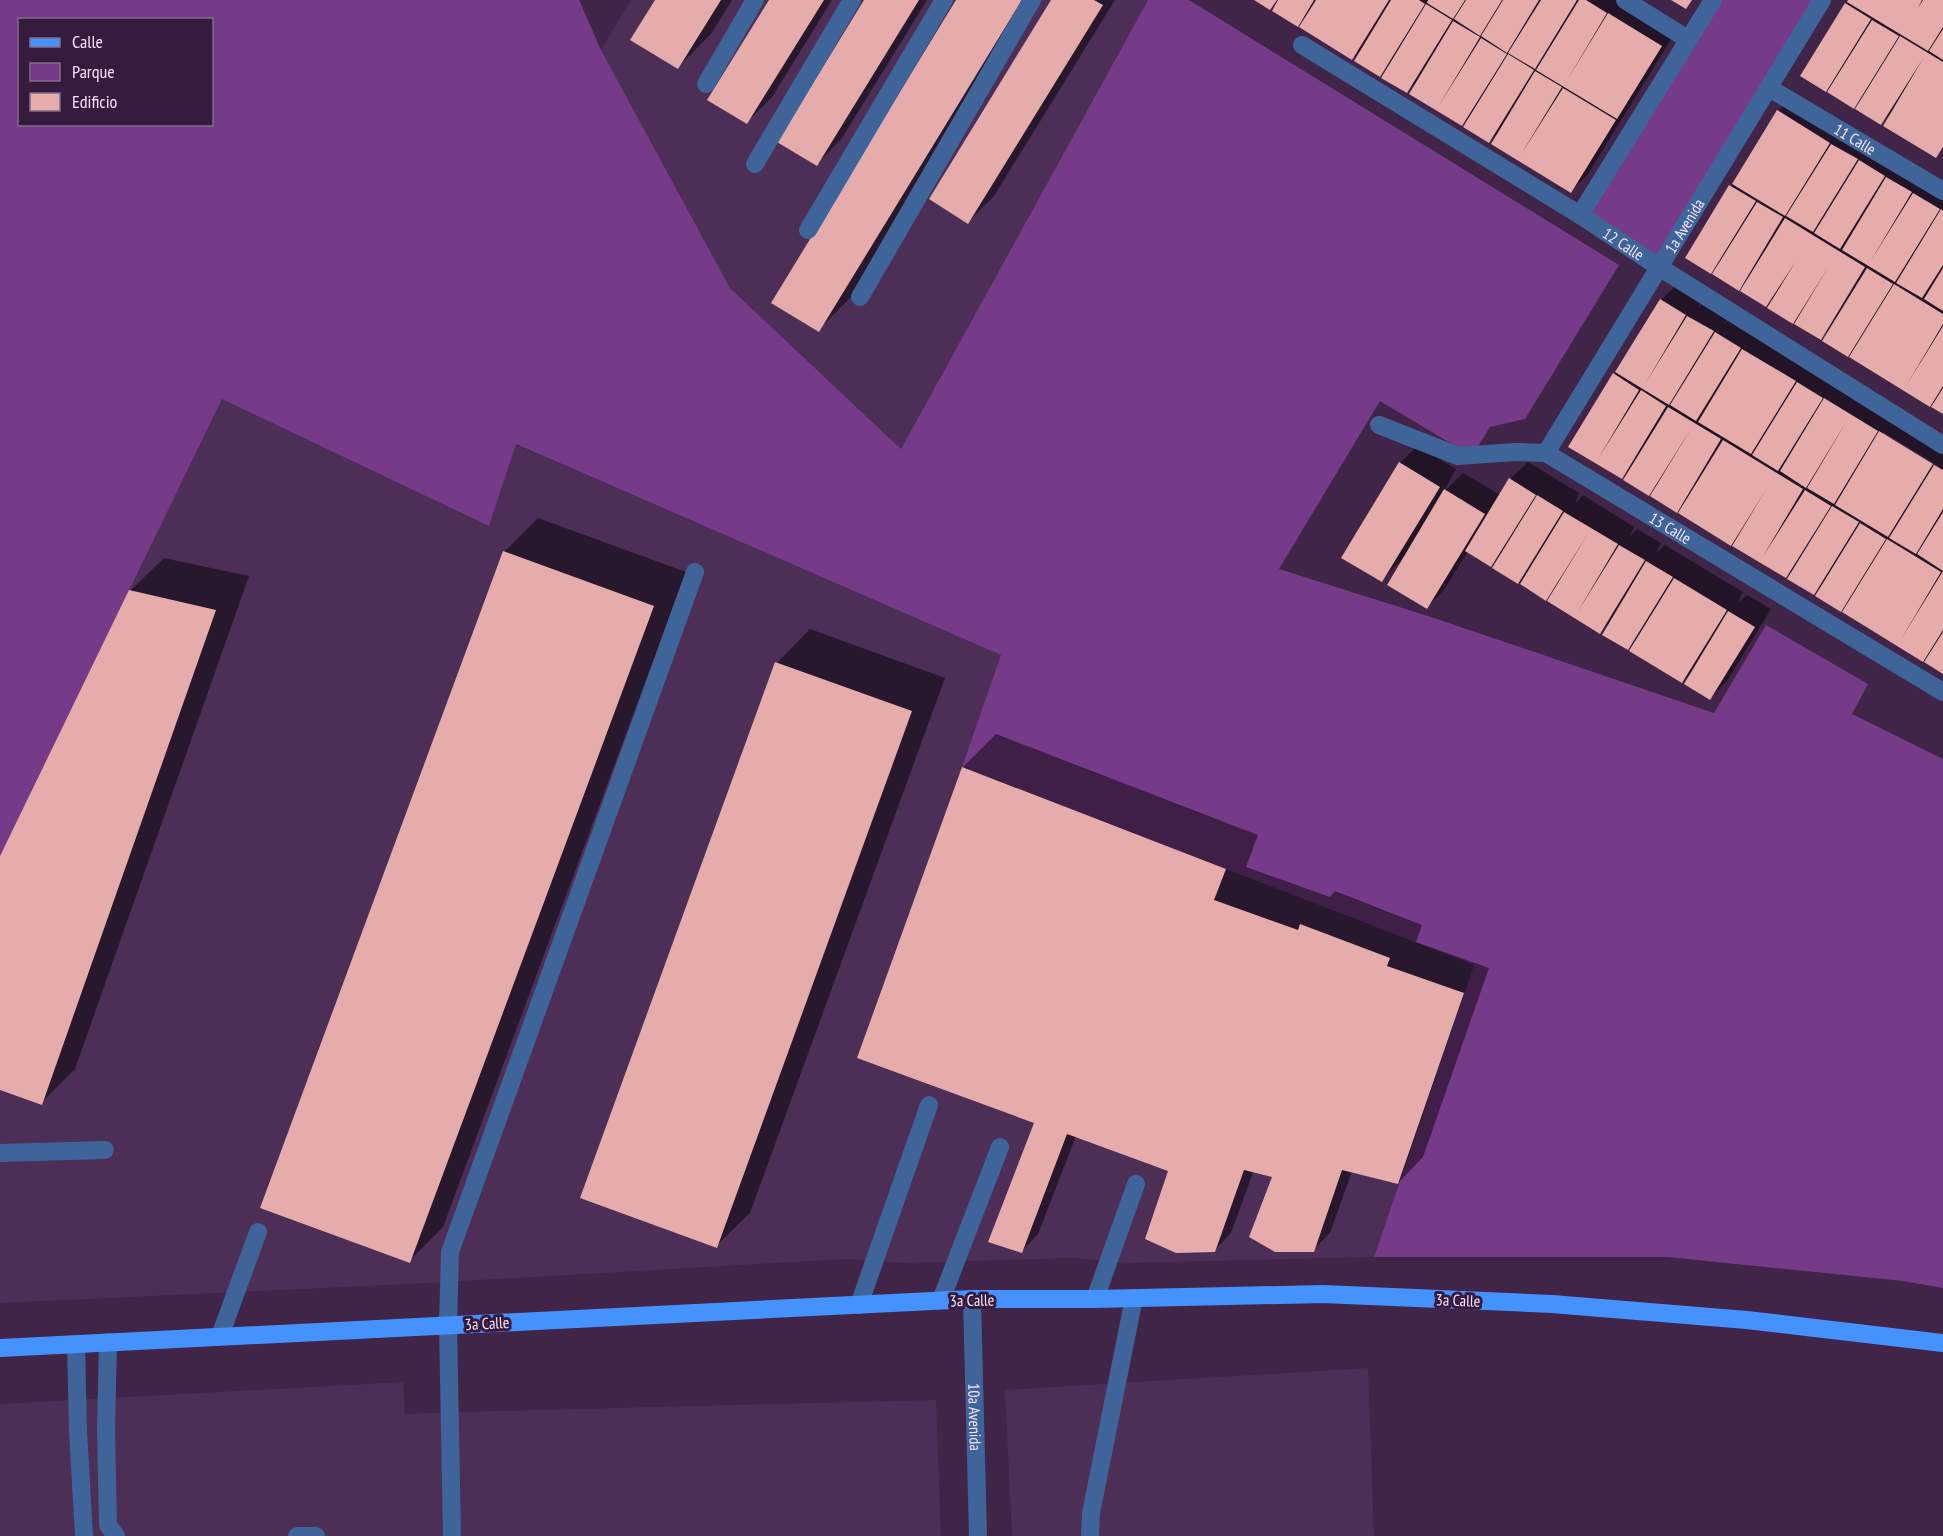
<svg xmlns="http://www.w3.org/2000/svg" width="1943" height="1536" font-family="'PT Sans Narrow',sans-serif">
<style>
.built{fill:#4c2e56}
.green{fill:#763b88;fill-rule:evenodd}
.shadow{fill:#0007;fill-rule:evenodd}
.building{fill:#e6abab}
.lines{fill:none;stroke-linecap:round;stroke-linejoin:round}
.minor{stroke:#3f6499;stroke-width:18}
.major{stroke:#4592ff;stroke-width:18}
.labels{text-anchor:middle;stroke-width:6;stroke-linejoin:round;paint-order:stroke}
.street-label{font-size:16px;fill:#f6e5fb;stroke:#351b3e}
</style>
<rect width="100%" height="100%" fill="#402548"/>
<!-- built -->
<g class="built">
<polygon points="631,0 1148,0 901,449 730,288 601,50"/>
<polygon points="222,398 489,526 515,444 1002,655 962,767 1474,965 1374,1257 1128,1263 1073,1258 903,1263 847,1259 410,1284 0,1303 0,856"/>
<polygon points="1368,1368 1374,1536 1012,1536 1005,1390"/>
<polygon points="403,1382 405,1414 494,1411 936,1400 941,1536 0,1536 0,1404"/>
</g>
<!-- green -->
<g class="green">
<path d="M 0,0 L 579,0 L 601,50 L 730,288 L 901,449 L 1148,0 L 1189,0 L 1619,265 L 1525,419 L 1490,427 L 1472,456 L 1380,401 L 1279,569 L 1434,618 L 1714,713 L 1766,625 L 1868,684 L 1852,714 L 1943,759 L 1943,1288 L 1903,1281 L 1668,1257 L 1374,1257 L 1474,965 L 962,767 L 1001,655 L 516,444 L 489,526 L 222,399 L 0,856 ZM 20,20 L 212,20 L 212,124 L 20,124 Z"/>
<polygon points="1713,0 1822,0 1659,267 1580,215"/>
</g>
<!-- shadow -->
<g class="shadow">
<polygon points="657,0 732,0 711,34 678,67"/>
<polygon points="771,0 832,0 772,97 747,122"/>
<polygon points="866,0 927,0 842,138 817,164"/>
<polygon points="958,0 1033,0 852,296 818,330"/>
<polygon points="1053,0 1115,0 994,196 968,222"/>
<polygon points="1257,0 1620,0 1678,28 1588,174 1571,191 1493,144 1498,133 1489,142 1470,116 1462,125 1411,93 1416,83 1407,91 1388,66 1380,75 1362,50 1352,58 1306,16 1298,25 1278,0 1270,8"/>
<polygon points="1850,0 1943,0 1943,149 1936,156 1889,115 1881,123 1862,99 1854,107 1802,76"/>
<polygon points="1795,94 1943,184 1943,412 1851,357 1856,347 1848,355 1829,330 1820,338 1769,307 1773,297 1766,305 1747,280 1738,289 1719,263 1711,272 1687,257 1778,111"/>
<path d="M 1678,283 L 1702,298 L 1698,308 L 1706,300 L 1730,314 L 1725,324 L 1733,316 L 1812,364 L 1807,374 L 1815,366 L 1894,413 L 1889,424 L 1898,415 L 1943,443 L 1943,672 L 1844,612 L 1849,602 L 1841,610 L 1822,585 L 1813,594 L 1795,568 L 1786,577 L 1680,513 L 1685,502 L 1676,511 L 1657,486 L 1649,494 L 1630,469 L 1622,477 L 1570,446 L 1661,300 ZM 1883,432 L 1940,467 L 1938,469 L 1883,435 Z"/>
<polygon points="1417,446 1456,469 1442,494 1463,473 1500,495 1510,479 1528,462 1579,493 1575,504 1583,495 1634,527 1629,537 1637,529 1661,543 1656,553 1665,545 1743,592 1738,603 1747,595 1771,609 1727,681 1710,698 1691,673 1682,682 1636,640 1628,648 1609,623 1600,632 1549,601 1554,590 1546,599 1494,567 1499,557 1491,565 1468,551 1444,590 1427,607 1403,558 1382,580 1400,463"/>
<polygon points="538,518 686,572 443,1227 409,1261 504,552"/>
<polygon points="164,558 249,576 75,1069 41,1103 0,1089 0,860 130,591"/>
<polygon points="810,629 945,678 750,1213 716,1246 777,663"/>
<polygon points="996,734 1258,835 1246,867 1330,897 1335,891 1422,925 1416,942 1489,968 1423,1157 1398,1183 1352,1171 1330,1233 1313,1250 1275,1177 1254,1170 1231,1233 1214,1251 1170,1170 1076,1136 1038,1234 1021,1252 1036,1123 859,1057 963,767"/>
</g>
<!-- building -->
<g class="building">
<polygon points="655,0 721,0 678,69 630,40"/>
<polygon points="769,0 824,0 747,124 707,100"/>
<polygon points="864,0 919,0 817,166 777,142"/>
<polygon points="956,0 1022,0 819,332 771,303"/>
<polygon points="1051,0 1094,0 1103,5 968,224 929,199"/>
<polygon points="1254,0 1277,0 1270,10"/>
<polygon points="1278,0 1314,0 1298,27 1272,11"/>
<polygon points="1316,0 1389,0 1352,60 1299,27"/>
<polygon points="1391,0 1419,0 1425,4 1380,77 1354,61"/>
<polygon points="1428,0 1465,0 1453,19 1427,3"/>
<polygon points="1466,0 1502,0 1480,36 1454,19"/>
<polygon points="1503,0 1539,0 1507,53 1481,36"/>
<polygon points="1541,0 1577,0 1535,69 1508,53"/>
<polygon points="1579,0 1586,0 1607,13 1566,82 1608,13 1662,46 1617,119 1536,70"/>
<polygon points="1671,0 1692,0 1686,9"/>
<polygon points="1848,0 1922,0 1918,8 1923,0 1943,0 1943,27 1928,51 1847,2"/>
<polygon points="1845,3 1871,19 1826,92 1800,76"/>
<polygon points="1426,4 1452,20 1407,93 1381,78"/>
<polygon points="1872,20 1899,36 1854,109 1827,92"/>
<polygon points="1453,21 1480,37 1438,107 1481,38 1507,54 1462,126 1409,94"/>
<polygon points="1943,29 1943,60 1929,51"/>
<polygon points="1900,36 1943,62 1943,147 1936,158 1883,126 1924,57 1881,125 1855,109"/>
<polygon points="1508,54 1534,70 1489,143 1463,127"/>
<polygon points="1535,71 1562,87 1520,156 1563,88 1616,120 1571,193 1491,144"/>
<polygon points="1777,110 1830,143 1785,216 1732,184"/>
<polygon points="1831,144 1858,159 1813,232 1786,216"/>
<polygon points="1859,160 1885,176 1840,249 1814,233"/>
<polygon points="1886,177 1912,192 1870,262 1913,193 1940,209 1895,282 1842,250"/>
<polygon points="1729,185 1756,201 1711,274 1685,258"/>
<polygon points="1757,202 1783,217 1739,291 1712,274"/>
<polygon points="1941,209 1943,211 1943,265 1922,298 1896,283"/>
<polygon points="1785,218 1865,267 1821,340 1794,324 1829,266 1793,324 1767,308 1796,261 1766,307 1740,291"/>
<polygon points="1867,268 1893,284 1848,357 1822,341"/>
<polygon points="1943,268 1943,311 1924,299"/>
<polygon points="1894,284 1943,314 1943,324 1906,386 1943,326 1943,386 1930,407 1849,357"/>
<polygon points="1660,299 1686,315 1645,384 1687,316 1714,331 1669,405 1615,372"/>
<polygon points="1715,332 1741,348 1696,421 1670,405"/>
<polygon points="1742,349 1796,381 1751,454 1698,422"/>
<polygon points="1613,373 1639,390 1598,459 1641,390 1666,406 1622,479 1568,447"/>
<polygon points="1797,382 1823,398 1778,471 1752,455"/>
<polygon points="1943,388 1943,414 1931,407"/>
<polygon points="1824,398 1878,431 1834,504 1807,488 1848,419 1806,488 1780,471"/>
<polygon points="1668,407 1721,439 1677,513 1650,496 1692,427 1649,496 1623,480"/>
<polygon points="1879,431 1933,464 1888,537 1835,505"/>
<polygon points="1723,440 1803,489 1762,558 1805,490 1831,506 1786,578 1732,546 1767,488 1731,546 1678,513"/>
<polygon points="1399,462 1440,487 1382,582 1341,558"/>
<polygon points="1934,465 1943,470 1943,509 1916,554 1889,538"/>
<polygon points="1509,478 1536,495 1491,567 1465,551"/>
<polygon points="1444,489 1485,514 1427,609 1387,585"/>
<polygon points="1537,495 1563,511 1518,584 1492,568"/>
<polygon points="1832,506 1859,522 1814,595 1787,579"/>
<polygon points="1564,512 1618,544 1577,613 1619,545 1645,560 1600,634 1547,601 1589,532 1546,601 1520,584"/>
<polygon points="1943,512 1943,630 1923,662 1842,612 1887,539 1941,572 1900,641 1943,571 1917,554"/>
<polygon points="1860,523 1886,539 1841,612 1815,596"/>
<polygon points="503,551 654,606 410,1263 260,1208"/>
<polygon points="1646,561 1673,577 1628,650 1602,635"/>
<polygon points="1674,578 1727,610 1682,683 1629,651"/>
<polygon points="129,590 216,610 42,1105 0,1090 0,856"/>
<polygon points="1728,611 1755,627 1710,700 1684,684"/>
<polygon points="1943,632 1943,674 1924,662"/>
<polygon points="775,662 912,711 717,1248 580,1198"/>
<polygon points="962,767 1226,869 1214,900 1298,930 1300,924 1390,958 1387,966 1464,993 1398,1184 1342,1170 1314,1252 1275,1252 1249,1237 1272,1177 1244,1170 1215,1252 1176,1253 1145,1239 1168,1171 1067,1134 1022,1253 988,1242 1034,1123 857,1058"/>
</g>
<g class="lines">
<!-- minor -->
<g class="minor">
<polyline points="1625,0 1689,40"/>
<path id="s1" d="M 1302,45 L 1580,215 L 1659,267 L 1943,445"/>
<polyline points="706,84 755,0"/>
<path id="s2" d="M 1769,88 L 1943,191"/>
<polyline points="755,164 852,0"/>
<polyline points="1580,215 1713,0"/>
<polyline points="808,230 944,0"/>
<polyline points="860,297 1032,0"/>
<path id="s3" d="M 1379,425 L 1458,456 L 1515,452 L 1546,453 L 1943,692"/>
<path id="s4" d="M 1546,453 L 1822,0"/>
<polyline points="0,1153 105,1150"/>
<path id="s5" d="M 972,1299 L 978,1536"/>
<polyline points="1095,1299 1136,1184"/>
<polyline points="941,1300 1000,1147"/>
<polyline points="859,1305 929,1105"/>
<polyline points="220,1336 258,1232"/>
<polyline points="108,1342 106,1430 108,1525 116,1536"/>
<polyline points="76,1344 78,1431 84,1536"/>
<polyline points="297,1536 316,1536"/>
<polyline points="452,1536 448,1325 450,1252 695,572"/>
<polyline points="1090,1536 1091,1513 1134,1298"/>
</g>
<!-- major -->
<polyline class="major" points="0,1348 972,1299 1095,1299 1323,1294 1552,1304 1747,1320 1943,1343"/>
</g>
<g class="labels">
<!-- street labels -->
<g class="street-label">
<text dy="6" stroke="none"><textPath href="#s2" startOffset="100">11 Calle</textPath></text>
<text dy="6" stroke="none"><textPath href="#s4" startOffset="266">1a Avenida</textPath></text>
<text dy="6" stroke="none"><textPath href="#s1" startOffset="378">12 Calle</textPath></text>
<text dy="6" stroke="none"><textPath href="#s3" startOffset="318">13 Calle</textPath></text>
<text transform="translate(972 1300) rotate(-1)" y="6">3a Calle</text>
<text transform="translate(1458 1300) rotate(2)" y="6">3a Calle</text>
<text transform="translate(487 1323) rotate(-3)" y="6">3a Calle</text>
<text dy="6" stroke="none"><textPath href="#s5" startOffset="118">10a Avenida</textPath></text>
</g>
</g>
<!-- legend -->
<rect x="18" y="18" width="195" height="108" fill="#351b3e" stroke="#826c8a" stroke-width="1.5"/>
<rect x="30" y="38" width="30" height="9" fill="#4592ff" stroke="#826c8a" stroke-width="1.5"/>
<text x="72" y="48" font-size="18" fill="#f6e5fb">Calle</text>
<rect x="30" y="63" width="30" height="18" fill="#763b88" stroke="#826c8a" stroke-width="1.5"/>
<text x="72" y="78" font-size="18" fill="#f6e5fb">Parque</text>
<rect x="30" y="93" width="30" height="18" fill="#e6abab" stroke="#826c8a" stroke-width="1.5"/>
<text x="72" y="108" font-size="18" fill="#f6e5fb">Edificio</text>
</svg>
